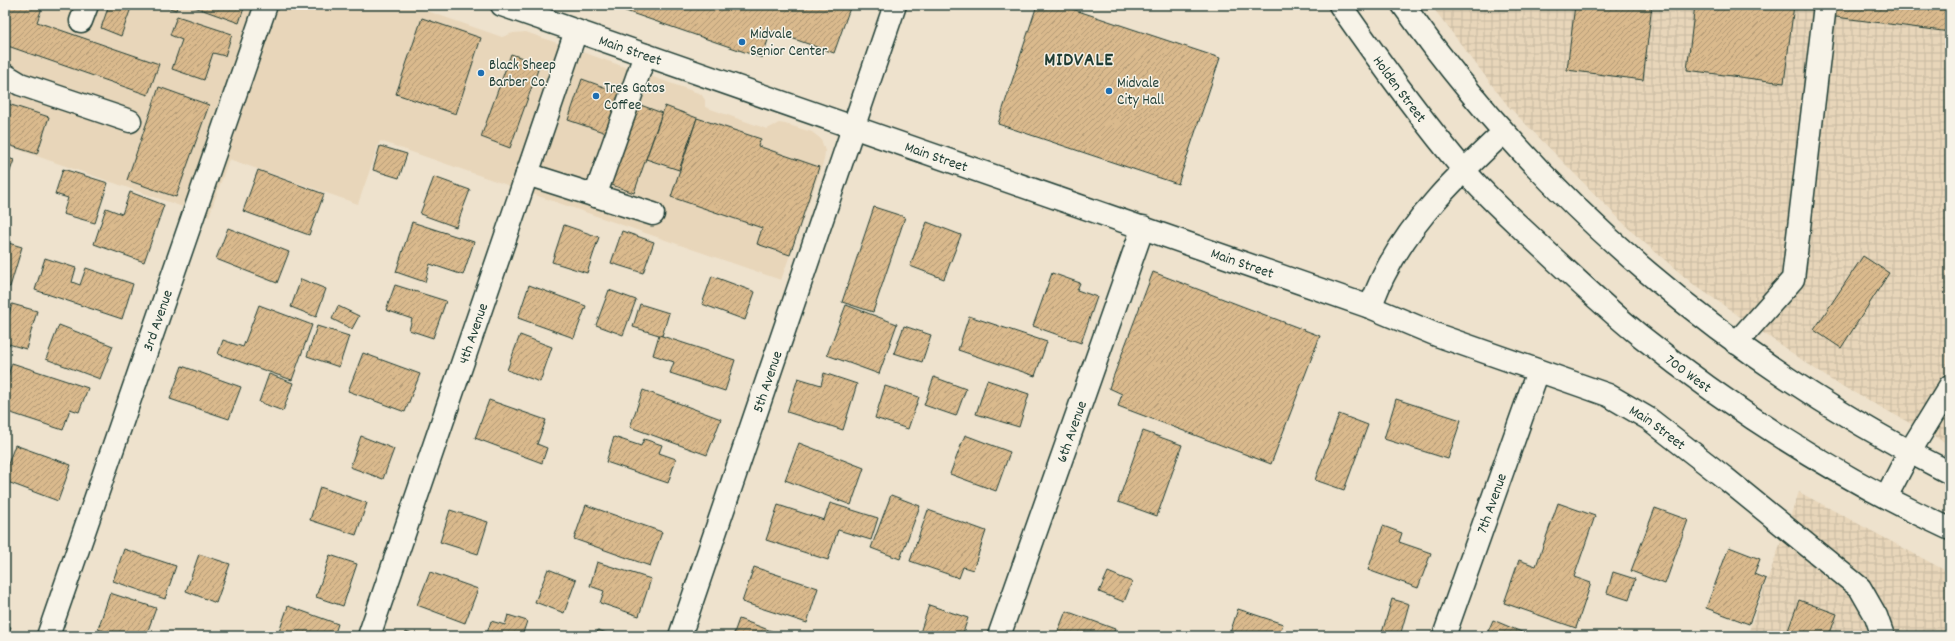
<svg xmlns="http://www.w3.org/2000/svg" width="1955" height="641" font-family="Dekko,sans-serif">
<style>
.built{fill:#e8d6ba}
.industrial{fill:url(#industrial-grid)}
.building{fill:url(#building-hatch);stroke:#1f3d34}
.lines{fill:none;stroke-linecap:round;stroke-linejoin:round}
.minor-casing{stroke:#1f3d34;stroke-width:25}
.major-casing{stroke:#1f3d34;stroke-width:25}
.minor{stroke:#f7f3e8;stroke-width:22}
.major{stroke:#f7f3e8;stroke-width:22}
.poi-dot{fill:#1f6fb2;stroke:#f7f3e8;stroke-width:1.5}
.labels{text-anchor:middle;stroke-width:3;stroke-linejoin:round;paint-order:stroke}
.poi-label{font-size:15px;fill:#1f3d34;stroke:#f7f3e8;text-anchor:start}
.street-label{font-size:15px;fill:#1f3d34;stroke:#f7f3e8}
.district-label{font-size:19px;font-weight:bold;letter-spacing:1px;fill:#1f3d34;stroke:#f7f3e8}
</style>
<defs>
<pattern id="industrial-grid" width="8" height="8" patternUnits="userSpaceOnUse"><rect width="8" height="8" fill="#e8d6ba"/><path d="M0 4h8M4 0v8" fill="none" stroke="#c7b9a0"/></pattern>
<pattern id="building-hatch" width="6" height="6" patternUnits="userSpaceOnUse"><rect width="6" height="6" fill="#daba8d"/><path d="M-1 1l2-2M0 6l6-6M5 7l2-2" fill="none" stroke="#b09874"/></pattern>
</defs>
<rect width="100%" height="100%" fill="#eee2cd"/>
<filter id="ink" filterUnits="userSpaceOnUse"><feTurbulence type="fractalNoise" baseFrequency=".025" numOctaves="2"/><feDisplacementMap in="SourceGraphic" scale="8" xChannelSelector="R" yChannelSelector="G"/><feConvolveMatrix kernelMatrix="1 2 1 2 8 2 1 2 1" color-interpolation-filters="sRGB"/></filter>
<g filter="url(#ink)">
<!-- built -->
<polygon class="built" points="5,5 410,5 502,37 513,33 526,32 701,94 705,100 705,107 767,129 779,123 785,124 812,132 821,139 825,151 824,160 781,280 380,141 358,204 229,159 209,216 5,145"/>
<!-- industrial -->
<g class="industrial">
<polygon points="1431,5 1950,5 1950,445 1831,380 1693,284 1632,232 1508,106"/>
<polygon points="1799,492 1950,573 1950,636 1747,636"/>
</g>
<!-- building -->
<g class="building">
<polygon points="5,5 43,5 37,22 159,64 148,95 5,45"/>
<polygon points="109,5 132,5 121,36 101,28"/>
<polygon points="159,5 178,5 176,10"/>
<polygon points="189,5 245,5 239,23"/>
<polygon points="615,5 851,5 834,53 771,31 762,58 614,7"/>
<polygon points="1037,5 1060,5 1220,58 1178,184 998,124"/>
<polygon points="1575,5 1652,5 1643,80 1567,70"/>
<polygon points="1695,5 1794,5 1784,83 1687,70"/>
<polygon points="1830,5 1950,5 1950,32 1828,16"/>
<polygon points="177,16 232,34 225,56 213,53 204,80 172,69 182,40 170,35"/>
<polygon points="422,18 481,38 456,114 396,94"/>
<polygon points="511,54 540,64 510,148 481,137"/>
<polygon points="582,79 623,94 609,134 568,120"/>
<polygon points="159,87 209,105 176,197 127,180"/>
<polygon points="5,103 49,117 37,154 5,144"/>
<polygon points="638,104 662,113 634,193 609,184"/>
<polygon points="665,106 697,118 679,170 646,159"/>
<polygon points="697,118 761,139 758,146 819,167 790,255 757,244 762,228 671,197"/>
<polygon points="380,146 407,154 399,178 373,170"/>
<polygon points="5,157 14,160 5,185"/>
<polygon points="63,169 108,183 95,223 63,214 68,198 55,194"/>
<polygon points="258,170 324,194 309,235 243,211"/>
<polygon points="434,177 470,190 456,227 420,214"/>
<polygon points="130,192 164,205 144,262 94,244 106,208 122,214"/>
<polygon points="874,207 905,217 873,312 842,302"/>
<polygon points="412,222 474,242 463,275 430,264 425,282 396,272"/>
<polygon points="927,222 961,235 944,279 910,266"/>
<polygon points="564,225 599,237 587,273 552,262"/>
<polygon points="228,228 289,252 277,283 216,259"/>
<polygon points="622,231 654,242 643,273 611,263"/>
<polygon points="5,242 22,247 10,287 5,286"/>
<polygon points="1863,256 1889,273 1841,348 1814,330"/>
<polygon points="45,258 76,268 72,282 80,285 86,268 133,284 122,319 35,290"/>
<polygon points="1153,272 1320,336 1271,464 1118,406 1122,394 1109,388"/>
<polygon points="1052,273 1080,283 1077,290 1097,297 1081,343 1033,326"/>
<polygon points="712,276 755,292 745,320 702,304"/>
<polygon points="301,279 326,289 316,317 291,307"/>
<polygon points="395,285 446,301 433,338 409,330 412,319 386,310"/>
<polygon points="529,285 586,306 574,338 518,318"/>
<polygon points="609,290 636,300 623,335 596,325"/>
<polygon points="12,304 37,311 26,349 5,343 5,328"/>
<polygon points="640,304 669,313 662,336 633,327"/>
<polygon points="259,305 312,325 292,380 218,354 223,340 243,347"/>
<polygon points="846,305 897,324 879,374 827,355"/>
<polygon points="338,306 359,316 352,329 332,319"/>
<polygon points="969,316 1047,342 1035,376 958,350"/>
<polygon points="59,325 113,346 100,379 46,359"/>
<polygon points="317,326 349,336 339,367 307,356"/>
<polygon points="904,326 931,335 922,362 894,353"/>
<polygon points="520,335 552,347 540,382 507,370"/>
<polygon points="659,335 735,360 725,391 670,373 674,362 653,355"/>
<polygon points="363,353 420,374 405,412 348,391"/>
<polygon points="12,363 88,388 79,412 70,409 63,430 5,411 5,384"/>
<polygon points="182,366 241,387 229,419 170,399"/>
<polygon points="824,373 857,384 843,430 787,412 798,378 821,385"/>
<polygon points="269,374 293,383 283,411 259,402"/>
<polygon points="934,377 966,389 956,416 924,405"/>
<polygon points="987,380 1029,394 1019,427 976,414"/>
<polygon points="885,386 919,397 908,429 875,418"/>
<polygon points="643,390 721,419 707,455 630,427"/>
<polygon points="1396,399 1461,420 1448,459 1384,439"/>
<polygon points="489,400 546,420 537,444 547,448 542,463 475,438"/>
<polygon points="1339,414 1368,425 1344,490 1315,480"/>
<polygon points="1143,431 1182,445 1157,516 1118,502"/>
<polygon points="965,435 1010,452 996,491 950,474"/>
<polygon points="361,436 394,449 383,479 350,467"/>
<polygon points="614,437 641,446 644,439 662,445 659,453 676,459 668,483 606,462"/>
<polygon points="799,443 864,468 851,505 785,480"/>
<polygon points="15,445 71,465 58,501 5,481 5,472"/>
<polygon points="320,487 367,503 356,535 310,520"/>
<polygon points="891,495 920,506 900,559 871,548"/>
<polygon points="830,503 878,518 871,540 838,530 828,560 766,540 778,505 824,520"/>
<polygon points="1558,503 1595,516 1574,577 1591,583 1576,628 1504,603 1519,560 1536,566"/>
<polygon points="586,505 662,532 650,566 574,539"/>
<polygon points="1655,508 1688,520 1665,584 1631,571"/>
<polygon points="450,510 488,522 478,554 440,542"/>
<polygon points="928,510 986,531 973,570 963,567 959,578 910,561"/>
<polygon points="1383,526 1402,533 1399,542 1431,553 1418,588 1368,570"/>
<polygon points="1729,547 1760,559 1754,574 1766,579 1749,624 1706,608"/>
<polygon points="124,549 176,566 165,599 113,581"/>
<polygon points="199,554 230,564 216,603 186,591"/>
<polygon points="330,555 357,564 343,606 316,597"/>
<polygon points="597,562 651,579 639,616 600,603 604,591 590,586"/>
<polygon points="754,567 818,588 807,623 742,602"/>
<polygon points="548,569 576,580 564,613 535,602"/>
<polygon points="430,572 478,589 465,623 417,605"/>
<polygon points="1108,572 1132,582 1124,602 1099,592"/>
<polygon points="1613,572 1635,579 1629,600 1607,593"/>
<polygon points="110,593 156,608 146,636 118,636 98,629"/>
<polygon points="1392,599 1409,604 1400,636 1381,636"/>
<polygon points="1799,600 1837,614 1829,636 1786,636"/>
<polygon points="929,605 968,618 962,636 919,636"/>
<polygon points="288,606 338,624 334,636 290,636 279,632"/>
<polygon points="1238,609 1283,624 1279,636 1229,636"/>
<polygon points="1066,611 1115,629 1112,636 1056,636"/>
<polygon points="508,615 527,621 522,636 486,636 491,621 505,625"/>
<polygon points="739,619 785,636 733,636"/>
<polygon points="1493,620 1531,636 1486,636"/>
<polygon points="5,625 11,627 7,636 5,636"/>
<polygon points="598,630 615,636 596,636"/>
<polygon points="406,632 418,636 405,636"/>
</g>
<g class="lines">
<defs>
<g id="minor">
<path id="s1" d="M 502,5 L 1370,307 L 1437,335 L 1608,395 L 1649,419 L 1725,478 L 1860,588 L 1876,616 L 1883,636"/>
<polyline points="81,21 87,5"/>
<polyline points="5,75 20,84 130,121"/>
<polyline points="527,174 653,214"/>
<polyline points="595,196 645,55"/>
<path d="M 1370,307 C 1375,296 1379,284 1385,273 C 1413,218 1459,174 1503,133"/>
<polyline points="1736,343 1793,279 1825,5"/>
<polyline points="1886,497 1909,453 1950,386"/>
<path id="s2" d="M 48,636 L 266,5"/>
<path id="s3" d="M 369,636 L 576,31"/>
<path id="s4" d="M 680,636 L 895,5"/>
<path id="s5" d="M 999,636 L 1143,227"/>
<path id="s6" d="M 1444,636 L 1538,371"/>
</g>
<g id="major">
<path id="s7" d="M 1340,5 C 1379,61 1419,117 1463,169 C 1489,200 1521,227 1550,255 C 1579,282 1608,310 1638,334 C 1734,411 1839,478 1950,529"/>
<path d="M 1403,5 C 1545,205 1731,362 1950,473"/>
</g>
</defs>
<!-- minor casing -->
<use href="#minor" class="minor-casing"/>
<!-- major casing -->
<use href="#major" class="major-casing"/>
<!-- minor -->
<use href="#minor" class="minor"/>
<!-- major -->
<use href="#major" class="major"/>
</g>
</g>
<!-- markers -->
<g class="poi-dot">
<circle cx="742" cy="42" r="4"/>
<circle cx="481" cy="73" r="4"/>
<circle cx="1109" cy="91" r="4"/>
<circle cx="596" cy="96" r="4"/>
</g>
<g class="labels">
<!-- poi labels -->
<g class="poi-label">
<text x="750" y="38">Midvale<tspan x="750" dy="17">Senior Center</tspan></text>
<text x="489" y="69">Black Sheep<tspan x="489" dy="17">Barber Co.</tspan></text>
<text x="1117" y="87">Midvale<tspan x="1117" dy="17">City Hall</tspan></text>
<text x="604" y="92">Tres Gatos<tspan x="604" dy="17">Coffee</tspan></text>
</g>
<!-- street labels -->
<g class="street-label">
<text dy="5" stroke="none"><textPath href="#s1" startOffset="136">Main Street</textPath></text>
<text dy="5" stroke="none"><textPath href="#s7" startOffset="103">Holden Street</textPath></text>
<text dy="5" stroke="none"><textPath href="#s1" startOffset="460">Main Street</textPath></text>
<text dy="5" stroke="none"><textPath href="#s1" startOffset="784">Main Street</textPath></text>
<text dy="5" stroke="none"><textPath href="#s2" startOffset="334">3rd Avenue</textPath></text>
<text dy="5" stroke="none"><textPath href="#s3" startOffset="320">4th Avenue</textPath></text>
<text dy="5" stroke="none"><textPath href="#s7" startOffset="510">700 West</textPath></text>
<text dy="5" stroke="none"><textPath href="#s4" startOffset="269">5th Avenue</textPath></text>
<text dy="5" stroke="none"><textPath href="#s1" startOffset="1232">Main Street</textPath></text>
<text dy="5" stroke="none"><textPath href="#s5" startOffset="217">6th Avenue</textPath></text>
<text dy="5" stroke="none"><textPath href="#s6" startOffset="141">7th Avenue</textPath></text>
</g>
<!-- district labels -->
<g class="district-label">
<text x="1079" y="65">MIDVALE</text>
</g>
</g>
<!-- margin -->
<rect width="1955" height="641" fill="none" stroke="#f7f3e8" stroke-width="20"/>
<rect x="10" y="10" width="1935" height="621" fill="none" stroke="#1f3d34" stroke-width="1.5" filter="url(#ink)"/>
</svg>
